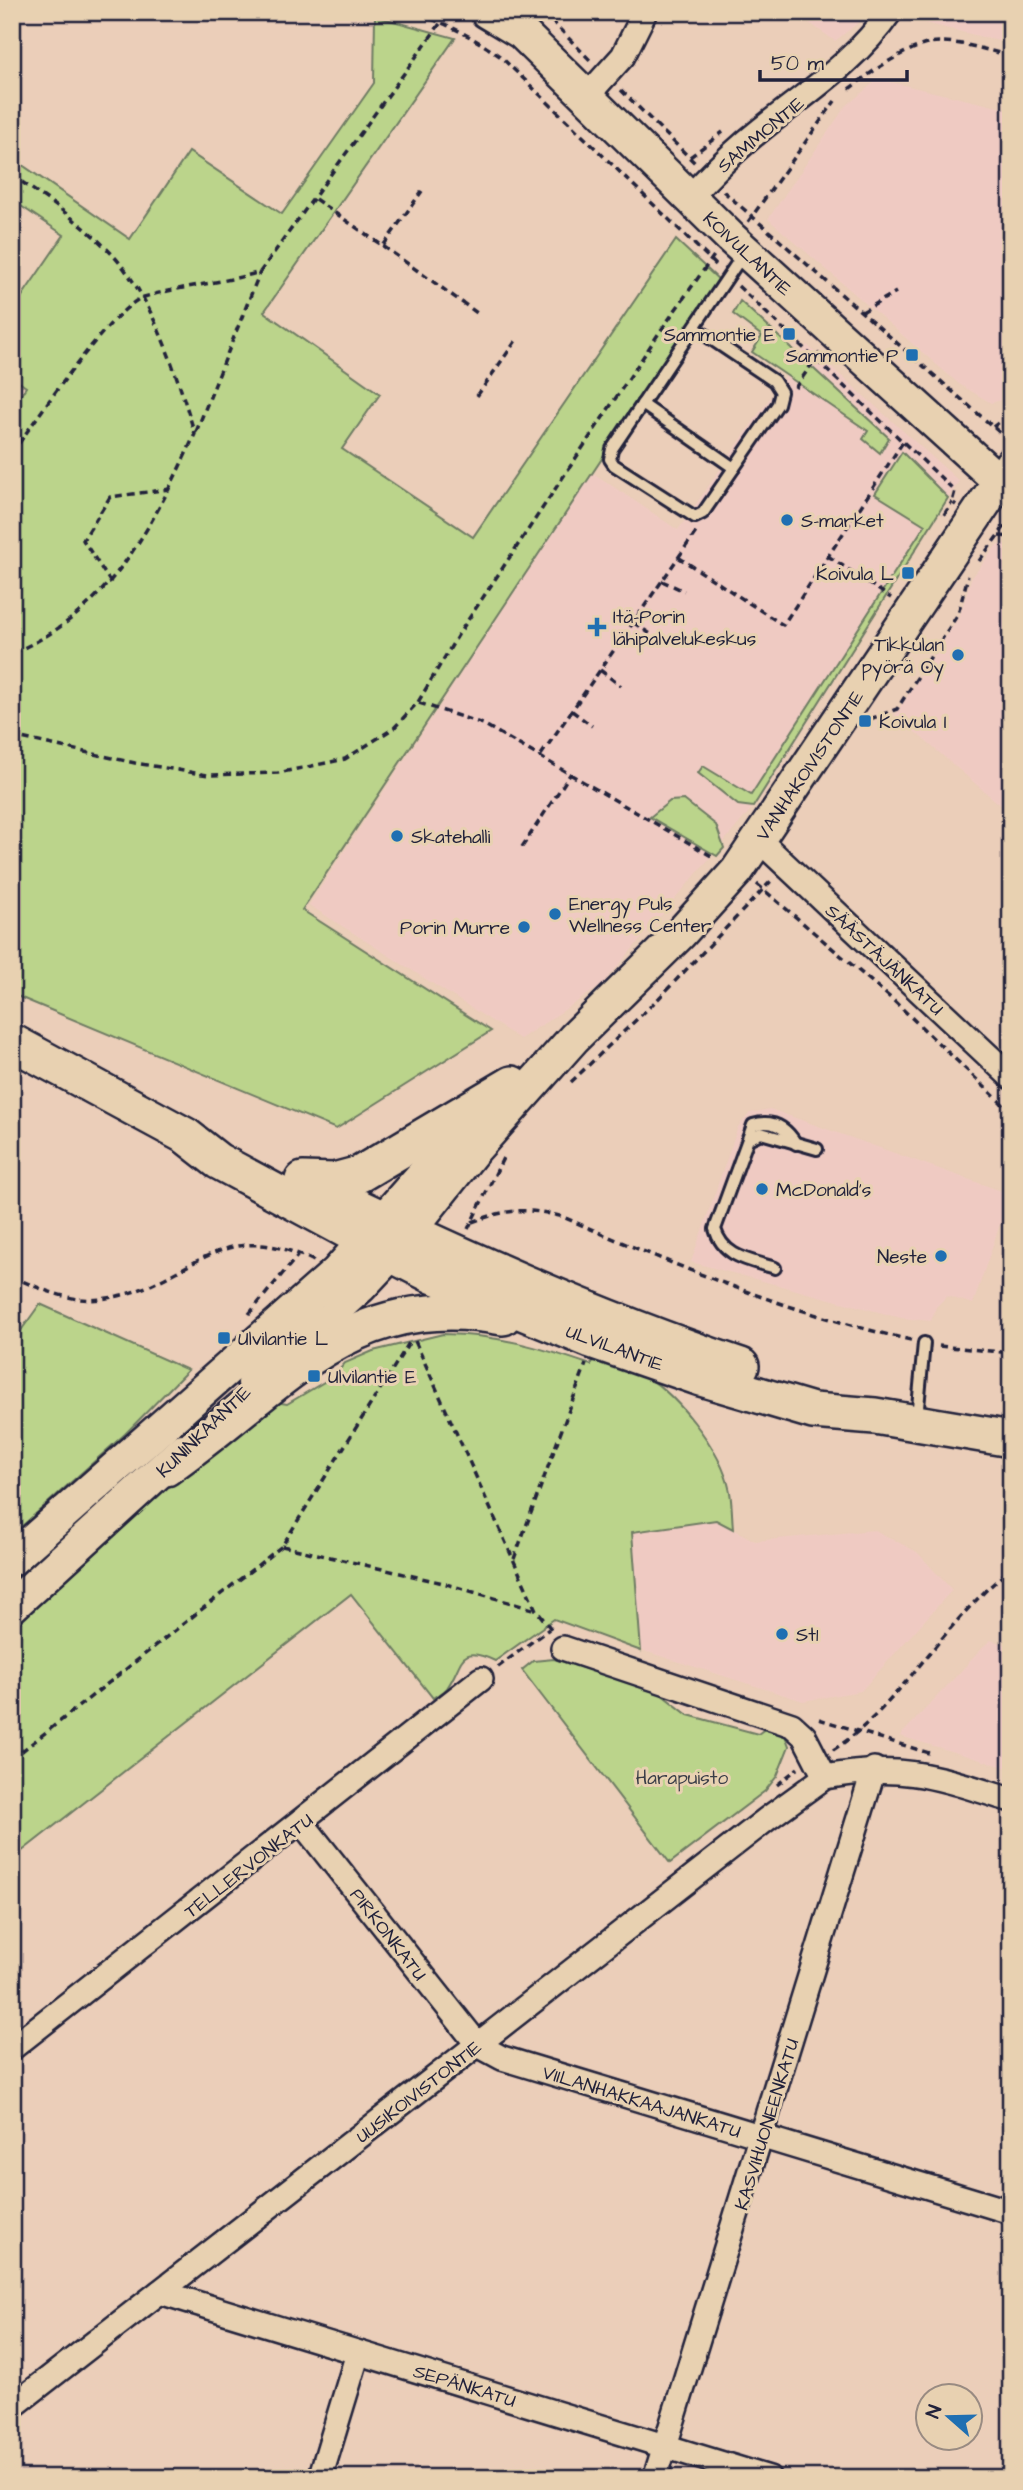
<svg xmlns="http://www.w3.org/2000/svg" width="1023" height="2490" font-family="'Architects Daughter',sans-serif">
<style>
.built{fill:#efcac2}
.green{fill:#bbd48b;stroke:#6e7b63;stroke-width:2}
.lines{fill:none;stroke-linecap:round;stroke-linejoin:round}
.lane-casing{stroke:#22223b;stroke-width:16}
.street-casing{stroke:#22223b;stroke-width:28}
.secondary-casing{stroke:#22223b;stroke-width:37}
.primary-casing{stroke:#22223b;stroke-width:40}
.path{stroke:#22223b;stroke-width:3.5;stroke-dasharray:7 5;stroke-linecap:butt}
.lane{stroke:#e8d1b1;stroke-width:10}
.street{stroke:#e8d1b1;stroke-width:23}
.secondary{stroke:#e8d1b1;stroke-width:32}
.primary{stroke:#e8d1b1;stroke-width:35}
.poi-dot{fill:#1f6fb2;stroke:#e8d1b1;stroke-width:2.5}
.labels{text-anchor:middle;stroke-width:6;stroke-linejoin:round;paint-order:stroke}
.street-label{font-size:19px;fill:#22223b;stroke:#e8d1b1}
.poi-label{font-size:19px;fill:#22223b;stroke:#e8d1b1;text-anchor:start}
.park-label{font-size:19px;fill:#393d47;stroke:#e8d1b1}
</style>
<rect width="100%" height="100%" fill="#ebceb9"/>
<filter id="ink" filterUnits="userSpaceOnUse"><feTurbulence type="fractalNoise" baseFrequency=".0143" numOctaves="2"/><feDisplacementMap in="SourceGraphic" scale="14" xChannelSelector="R" yChannelSelector="G"/><feConvolveMatrix kernelMatrix="1 2 1 2 8 2 1 2 1" color-interpolation-filters="sRGB"/></filter>
<g filter="url(#ink)">
<!-- built -->
<g class="built">
<polygon points="794,12 872,12 835,41"/>
<polygon points="927,12 1011,12 1011,44 921,22"/>
<polygon points="878,79 1011,110 1011,397 991,403 959,384 768,219 845,107"/>
<polygon points="807,345 959,481 761,798 601,986 520,1039 309,905 593,473 678,530"/>
<polygon points="1011,542 1011,814 895,715 960,615 971,579 996,546"/>
<polygon points="770,1109 1010,1194 973,1304 947,1296 936,1307 931,1321 901,1318 691,1262 738,1127 750,1113"/>
<polygon points="717,1520 755,1541 875,1530 917,1552 952,1590 861,1691 803,1701 641,1650 631,1532"/>
<polygon points="990,1640 1011,1646 1011,1769 900,1736"/>
</g>
<!-- green -->
<g class="green">
<polygon points="375,16 455,38 264,312 380,394 342,449 473,537 676,240 720,281 302,910 491,1031 336,1129 12,994 12,408 26,387 12,377 12,311 64,235 12,200 12,158 130,239 189,152 282,214 374,83"/>
<polygon points="740,301 889,438 880,453 863,439 868,431 752,352 762,336 733,314"/>
<polygon points="902,452 948,498 753,807 738,805 698,773 703,766 751,795 925,525 875,494"/>
<polygon points="684,800 716,825 724,848 717,856 650,817 670,801"/>
<polygon points="40,1304 188,1370 125,1434 12,1535 12,1343"/>
<path d="M 443,1334 C 499,1335 539,1347 591,1365 L 595,1357 C 608,1362 623,1365 636,1371 C 674,1389 722,1450 730,1492 C 732,1504 732,1517 733,1529 L 716,1520 L 632,1532 L 641,1651 L 554,1619 L 495,1661 C 457,1643 464,1664 447,1688 C 444,1692 437,1695 433,1698 L 351,1594 L 12,1859 L 12,1625 L 240,1420 L 270,1401 L 287,1404 L 334,1376 L 345,1363 L 373,1351 Z"/>
<polygon points="554,1659 657,1691 688,1715 758,1734 770,1725 784,1733 789,1746 777,1776 765,1791 670,1863 522,1670 533,1661"/>
</g>
<g class="lines">
<defs>
<g id="lane">
<polyline points="695,328 774,381 781,392 778,404 703,513 695,517 614,465 610,459 612,449 744,253"/>
<polyline points="642,404 734,468"/>
<path d="M 748,1139 L 753,1125 C 773,1119 786,1127 796,1144"/>
<path d="M 775,1268 C 749,1260 723,1257 715,1229 L 748,1139 L 761,1133 L 817,1149"/>
<polyline points="917,1418 924,1343"/>
</g>
<g id="street">
<polyline points="586,97 623,56 645,12"/>
<path d="M 689,198 C 707,178 726,159 747,141 C 796,99 852,67 890,12"/>
<polyline points="759,840 1011,1077"/>
<path d="M 563,1648 L 792,1725 L 804,1736 L 825,1777 C 903,1763 937,1777 1011,1800"/>
<polyline points="302,1823 478,2045 502,2058 1011,2212"/>
<polyline points="12,2048 481,1679"/>
<polyline points="160,2292 769,2478"/>
<polyline points="12,2407 767,1819 825,1777"/>
<polyline points="320,2478 358,2353"/>
<polyline points="655,2478 874,1769"/>
</g>
<g id="secondary">
<polyline points="487,12 522,33 731,238 999,481"/>
<polyline points="254,1383 360,1287 391,1254 474,1150 574,1038 680,934 737,871 1011,464"/>
<polyline points="12,1559 337,1272 432,1164 477,1120"/>
<polyline points="12,1606 183,1450"/>
</g>
<g id="primary">
<polyline points="12,1042 186,1136 218,1161 391,1254 432,1275 591,1340 701,1378 813,1411 875,1416 1011,1439"/>
<polyline points="303,1180 334,1181 360,1174 512,1084"/>
<path d="M 312,1185 C 451,1252 594,1317 741,1366"/>
<path d="M 166,1468 C 280,1389 347,1288 503,1317"/>
</g>
</defs>
<!-- lane casing -->
<use href="#lane" class="lane-casing"/>
<!-- street casing -->
<use href="#street" class="street-casing"/>
<!-- secondary casing -->
<use href="#secondary" class="secondary-casing"/>
<!-- primary casing -->
<use href="#primary" class="primary-casing"/>
<!-- path -->
<g class="path">
<path d="M 408,12 C 444,21 470,35 501,57 L 717,266"/>
<polyline points="543,12 590,60"/>
<path d="M 849,89 C 873,71 900,51 930,43 C 950,38 990,51 1011,56"/>
<polyline points="621,90 695,163"/>
<polyline points="690,157 723,132"/>
<path d="M 12,175 C 46,199 80,221 109,251 C 154,297 176,374 195,434 C 154,524 109,614 12,653"/>
<polyline points="723,191 1007,439"/>
<polyline points="315,199 383,246 422,191"/>
<polyline points="748,222 835,101"/>
<polyline points="383,246 477,313"/>
<polyline points="738,286 955,491 952,502 956,505"/>
<polyline points="862,312 896,292"/>
<polyline points="795,388 821,351"/>
<polyline points="477,396 517,339"/>
<polyline points="993,427 1011,413"/>
<polyline points="196,432 260,272"/>
<path d="M 12,453 C 35,421 111,308 144,297 C 182,286 222,283 260,272 L 442,21"/>
<polyline points="944,515 952,502"/>
<polyline points="999,536 1011,537"/>
<polyline points="828,556 891,598"/>
<polyline points="678,557 783,625 903,442"/>
<polyline points="979,561 1011,518"/>
<polyline points="662,581 684,591"/>
<polyline points="111,583 83,540 110,497 170,489"/>
<polyline points="634,623 652,635"/>
<polyline points="600,670 621,686"/>
<polyline points="419,703 483,724 715,858"/>
<polyline points="572,711 592,726"/>
<polyline points="870,719 897,709 958,614 968,576"/>
<polyline points="12,736 135,763 208,775 278,773 345,759 394,728 418,702 458,635 659,333 715,254"/>
<polyline points="541,755 696,532"/>
<polyline points="522,847 571,773"/>
<polyline points="757,884 893,1000 1011,1112"/>
<polyline points="571,1082 659,998 773,879"/>
<path d="M 472,1222 C 508,1209 526,1207 563,1217 C 676,1266 789,1313 911,1340"/>
<polyline points="468,1229 503,1158"/>
<path d="M 12,1277 C 40,1288 70,1303 101,1299 C 190,1288 215,1212 314,1261"/>
<polyline points="249,1314 299,1254"/>
<polyline points="415,1341 536,1610 552,1630"/>
<polyline points="939,1346 1011,1353"/>
<polyline points="282,1546 439,1582 536,1610"/>
<polyline points="514,1559 586,1364"/>
<polyline points="498,1667 549,1629"/>
<polyline points="819,1719 932,1754"/>
<path d="M 833,1750 C 900,1707 944,1620 1011,1569"/>
<polyline points="12,1759 282,1546 409,1343"/>
<polyline points="777,1785 798,1768"/>
</g>
<!-- lane -->
<use href="#lane" class="lane"/>
<!-- street -->
<use href="#street" class="street"/>
<!-- secondary -->
<use href="#secondary" class="secondary"/>
<!-- primary -->
<use href="#primary" class="primary"/>
</g>
</g>
<!-- markers -->
<g class="poi-dot">
<rect x="782" y="327" width="14" height="14" rx="3.5"/>
<rect x="905" y="348" width="14" height="14" rx="3.5"/>
<circle cx="787" cy="520" r="7"/>
<rect x="901" y="566" width="14" height="14" rx="3.5"/>
<path d="M593.5 616.5h7v7h7v7h-7v7h-7v-7h-7v-7h7z"/>
<circle cx="958" cy="655" r="7"/>
<rect x="858" y="714" width="14" height="14" rx="3.5"/>
<circle cx="397" cy="836" r="7"/>
<circle cx="555" cy="914" r="7"/>
<circle cx="524" cy="927" r="7"/>
<circle cx="762" cy="1189" r="7"/>
<circle cx="941" cy="1256" r="7"/>
<rect x="217" y="1331" width="14" height="14" rx="3.5"/>
<rect x="307" y="1369" width="14" height="14" rx="3.5"/>
<circle cx="782" cy="1634" r="7"/>
</g>
<g class="labels">
<!-- street labels -->
<g class="street-label">
<text transform="translate(760 134) rotate(-40)" y="7">SAMMONTIE</text>
<text transform="translate(748 253) rotate(43)" y="7">KOIVULANTIE</text>
<text transform="translate(809 765) rotate(-56)" y="7">VANHAKOIVISTONTIE</text>
<text transform="translate(885 959) rotate(43)" y="7">SÄÄSTÄJÄNKATU</text>
<text transform="translate(615 1347) rotate(20)" y="7">ULVILANTIE</text>
<text transform="translate(203 1431) rotate(-44)" y="7">KUNINKAANTIE</text>
<text transform="translate(248 1865) rotate(-38)" y="7">TELLERVONKATU</text>
<text transform="translate(389 1934) rotate(52)" y="7">PIRKONKATU</text>
<text transform="translate(418 2091) rotate(-38)" y="7">UUSIKOIVISTONTIE</text>
<text transform="translate(642 2101) rotate(17)" y="7">VIILANHAKKAAJANKATU</text>
<text transform="translate(766 2124) rotate(-73)" y="7">KASVIHUONEENKATU</text>
<text transform="translate(465 2385) rotate(17)" y="7">SEPÄNKATU</text>
</g>
<!-- poi labels -->
<g class="poi-label">
<text x="775" y="341" text-anchor="end">Sammontie E</text>
<text x="898" y="362" text-anchor="end">Sammontie P</text>
<text x="801" y="527">S-market</text>
<text x="894" y="580" text-anchor="end">Koivula L</text>
<text x="613" y="623">Itä-Porin<tspan x="613" dy="22">lähipalvelukeskus</tspan></text>
<text x="944" y="651" text-anchor="end">Tikkulan<tspan x="944" dy="22">pyörä Oy</tspan></text>
<text x="879" y="728">Koivula I</text>
<text x="411" y="843">Skatehalli</text>
<text x="569" y="910">Energy Puls<tspan x="569" dy="22">Wellness Center</tspan></text>
<text x="510" y="934" text-anchor="end">Porin Murre</text>
<text x="776" y="1196">McDonald's</text>
<text x="927" y="1263" text-anchor="end">Neste</text>
<text x="238" y="1345">Ulvilantie L</text>
<text x="328" y="1383">Ulvilantie E</text>
<text x="796" y="1641">St1</text>
</g>
<!-- park labels -->
<g class="park-label">
<text x="682" y="1784">Harapuisto</text>
</g>
</g>
<!-- margin -->
<rect width="1023" height="2490" fill="none" stroke="#e8d1b1" stroke-width="42"/>
<rect x="21" y="21" width="981" height="2448" fill="none" stroke="#22223b" stroke-width="2.5" filter="url(#ink)"/>
<!-- north arrow -->
<g transform="translate(949 2417) rotate(290)"><circle r="33" fill="#e8d1b1" stroke="#998b82" stroke-width="2"/>
<path d="M0-5L12 26L0 18L-12 26Z" fill="#1f6fb2"/>
<text y="-10" font-size="19" font-weight="bold" text-anchor="middle" fill="#22223b">N</text>
</g>
<!-- scale -->
<path d="M760 70v10h147v-10" fill="none" stroke="#22223b" stroke-width="3.5"/>
<text x="771" y="70" font-size="21" fill="#22223b" stroke="#e8d1b1" stroke-width="5" paint-order="stroke">50 m</text>
</svg>
